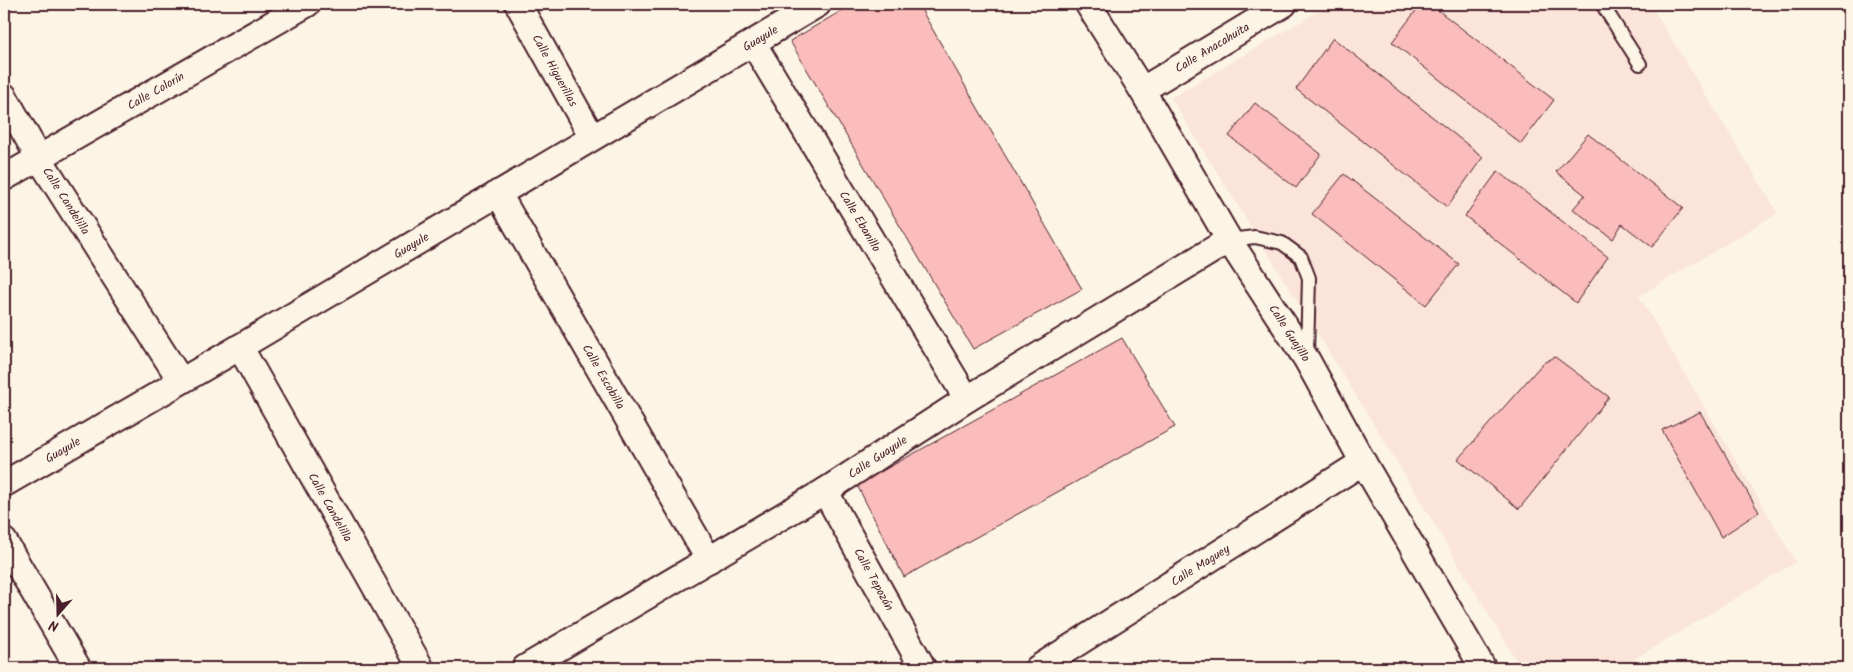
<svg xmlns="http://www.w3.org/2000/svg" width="1853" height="672" font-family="Kalam,sans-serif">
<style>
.built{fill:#fbe4d9}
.building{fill:#fabdbc;stroke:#4a1f2b}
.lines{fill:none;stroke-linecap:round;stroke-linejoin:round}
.service-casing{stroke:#4a1f2b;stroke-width:16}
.minor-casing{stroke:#4a1f2b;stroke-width:29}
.service{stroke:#fcf5e5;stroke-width:12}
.minor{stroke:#fcf5e5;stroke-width:25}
.labels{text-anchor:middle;stroke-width:5;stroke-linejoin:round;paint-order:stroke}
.street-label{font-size:12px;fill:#4a1f2b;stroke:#fcf5e5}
</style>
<rect width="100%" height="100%" fill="#fcf5e5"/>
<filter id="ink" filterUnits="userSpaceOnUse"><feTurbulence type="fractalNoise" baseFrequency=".02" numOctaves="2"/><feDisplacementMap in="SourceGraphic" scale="10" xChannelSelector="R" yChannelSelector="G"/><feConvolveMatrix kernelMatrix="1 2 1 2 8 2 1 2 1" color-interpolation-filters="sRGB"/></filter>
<g filter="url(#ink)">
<!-- built -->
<polygon class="built" points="1331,4 1650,4 1778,213 1639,296 1796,562 1619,668 1521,668 1386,444 1171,98"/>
<!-- building -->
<g class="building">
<polygon points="853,4 918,4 1082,289 973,349 790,41"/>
<polygon points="1421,4 1430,4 1554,100 1521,144 1392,42"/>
<polygon points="1333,38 1483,157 1447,207 1296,89"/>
<polygon points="1255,103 1321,154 1296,188 1229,136"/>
<polygon points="1588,134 1683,208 1652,247 1622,224 1613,239 1573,209 1585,195 1556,172"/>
<polygon points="1498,171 1608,257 1576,303 1465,216"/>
<polygon points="1344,174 1459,264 1426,305 1312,214"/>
<polygon points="1122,338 1175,427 904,577 857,485"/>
<polygon points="1555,357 1609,397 1519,509 1458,459 1543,363"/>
<polygon points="1700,412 1759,512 1721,537 1662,430"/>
</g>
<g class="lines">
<defs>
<g id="service">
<polyline points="1602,4 1640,64"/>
<polyline points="1229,240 1255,237 1282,243 1301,257 1309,278 1307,353"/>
</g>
<g id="minor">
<path id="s1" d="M 518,4 L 592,137"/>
<path id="s2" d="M 1088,4 L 1142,90 L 1229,240 L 1307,360 L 1363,462 L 1483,668"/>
<path id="s3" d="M 753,43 L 967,399"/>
<path id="s4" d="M 1142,90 L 1284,4"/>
<path id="s5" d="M 4,96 L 39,158 L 181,381"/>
<path id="s6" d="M 4,178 L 307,4"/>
<path id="s7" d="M 498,193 L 709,560"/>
<path id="s8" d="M 240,347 L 421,668"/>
<path id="s9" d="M 4,484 L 240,347 L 818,4"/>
<path id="s10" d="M 825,491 L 923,668"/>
<polyline points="4,541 78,668"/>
<path id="s11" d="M 525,668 L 825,491 L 967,399 L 1229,240"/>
<path id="s12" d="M 1038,668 L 1363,462"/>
</g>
</defs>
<!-- service casing -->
<use href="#service" class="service-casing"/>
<!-- minor casing -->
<use href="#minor" class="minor-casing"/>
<!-- service -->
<use href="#service" class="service"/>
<!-- minor -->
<use href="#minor" class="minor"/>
</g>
</g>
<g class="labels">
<!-- street labels -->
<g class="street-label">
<text dy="4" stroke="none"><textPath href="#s9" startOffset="878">Guayule</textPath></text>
<text dy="4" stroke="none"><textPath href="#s4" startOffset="82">Calle Anacahuita</textPath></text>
<text dy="4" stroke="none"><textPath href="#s1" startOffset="76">Calle Higuerillas</textPath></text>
<text dy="4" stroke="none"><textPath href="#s6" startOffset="175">Calle Colorín</textPath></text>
<text dy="4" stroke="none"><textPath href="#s5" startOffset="122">Calle Candelilla</textPath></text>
<text dy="4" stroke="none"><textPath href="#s3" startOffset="208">Calle Ebanillo</textPath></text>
<text dy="4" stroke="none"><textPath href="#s9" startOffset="472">Guayule</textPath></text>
<text dy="4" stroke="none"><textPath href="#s2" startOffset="386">Calle Guajillo</textPath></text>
<text dy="4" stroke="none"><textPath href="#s7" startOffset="212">Calle Escobilla</textPath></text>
<text dy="4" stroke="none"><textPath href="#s9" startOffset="68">Guayule</textPath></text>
<text dy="4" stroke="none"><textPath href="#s11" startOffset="411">Calle Guayule</textPath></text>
<text dy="4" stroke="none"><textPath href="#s8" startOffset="184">Calle Candelilla</textPath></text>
<text dy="4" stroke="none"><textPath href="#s12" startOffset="192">Calle Maguey</textPath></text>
<text dy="4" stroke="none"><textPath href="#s10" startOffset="101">Calle Tepozán</textPath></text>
</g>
</g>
<!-- margin -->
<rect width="1853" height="672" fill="none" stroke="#fcf5e5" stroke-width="20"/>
<rect x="10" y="10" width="1833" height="652" fill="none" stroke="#4a1f2b" stroke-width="2" filter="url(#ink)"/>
<!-- north arrow -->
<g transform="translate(58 614) rotate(200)" stroke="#fcf5e5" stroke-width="4" paint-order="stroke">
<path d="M0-4L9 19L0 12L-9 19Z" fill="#4a1f2b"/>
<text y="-8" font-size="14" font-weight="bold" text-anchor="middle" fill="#4a1f2b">N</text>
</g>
</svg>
